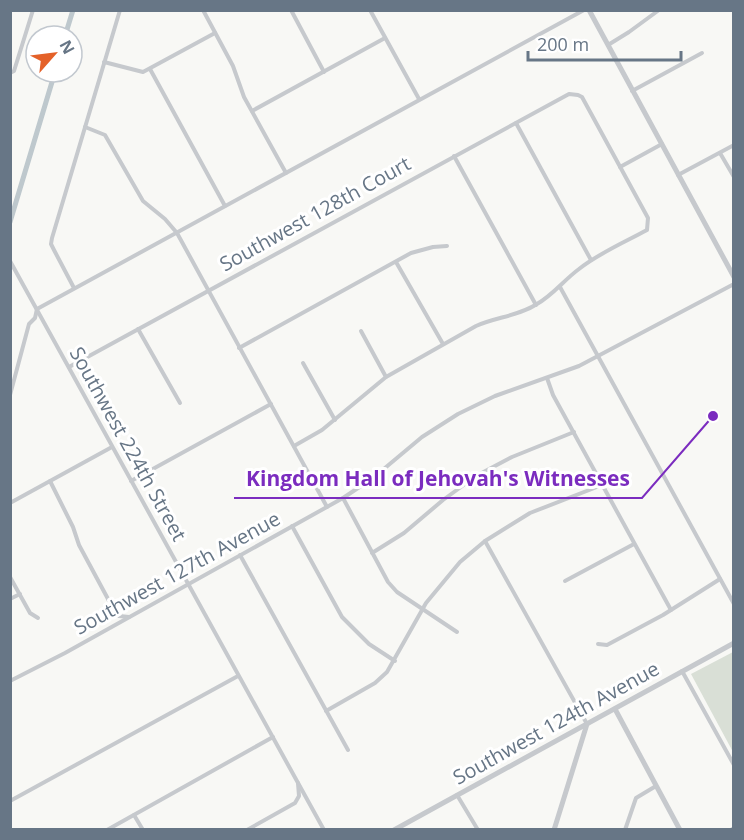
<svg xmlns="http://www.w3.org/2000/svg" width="744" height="840" font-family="'Open Sans',sans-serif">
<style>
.green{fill:#d9dfd6}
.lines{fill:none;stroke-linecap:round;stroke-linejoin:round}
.canal{stroke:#bec8cd;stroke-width:5}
.minor{stroke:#c6c9cd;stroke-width:4}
.tertiary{stroke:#c6c9cd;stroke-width:5}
.labels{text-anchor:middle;stroke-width:6;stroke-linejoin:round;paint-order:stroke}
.street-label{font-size:20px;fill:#677686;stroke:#fff}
.leader{fill:none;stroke:#7b2cbf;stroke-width:2}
.callout-dot{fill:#7b2cbf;stroke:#fff;stroke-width:2}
.callout-label{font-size:21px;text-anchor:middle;font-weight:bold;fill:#7b2cbf;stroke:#fff;stroke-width:6;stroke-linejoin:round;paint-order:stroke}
</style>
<rect width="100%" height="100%" fill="#f8f8f5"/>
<!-- green -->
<polygon class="green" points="733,652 733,752 691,674"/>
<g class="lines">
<!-- canal -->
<g class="canal">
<polyline points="65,36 73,10"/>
<polyline points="10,222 55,72"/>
</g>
<!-- minor -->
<g class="minor">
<polyline points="203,10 233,66 244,97 286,173"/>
<polyline points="291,10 324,72"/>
<polyline points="370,10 419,99"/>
<polyline points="608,45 629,32 659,10"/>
<polyline points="104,62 143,72 215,33"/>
<polyline points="150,69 225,206"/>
<polyline points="10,73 14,71 33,10"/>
<polyline points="632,91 702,53"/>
<polyline points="252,111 385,38"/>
<polyline points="516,123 591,260"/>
<polyline points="85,127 105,135 143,201 165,219 177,233 327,507"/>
<polyline points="720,153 734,177"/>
<polyline points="454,156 536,305"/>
<polyline points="620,167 662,144"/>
<polyline points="678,175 734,145"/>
<polyline points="10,261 324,830"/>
<polyline points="396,262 443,344"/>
<polyline points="560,287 734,604"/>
<polyline points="74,288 54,250 51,244 52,238 120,10"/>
<polyline points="138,329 180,403"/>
<polyline points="361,331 386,377"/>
<polyline points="239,348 411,253 433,247 447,246"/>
<polyline points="303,363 335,420"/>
<path d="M 69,367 L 569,94 L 578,95 L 582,97 L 648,218 L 647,230 C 625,242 599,253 579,269 C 564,280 553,295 537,304 C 519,316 496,317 476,326 L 386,377 L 322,430 L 294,446"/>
<polyline points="547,378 553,395 671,610"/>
<polyline points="10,395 29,324 35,318 37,309 584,10"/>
<polyline points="50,481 73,527 79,545 115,612 119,616 129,617"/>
<polyline points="131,481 271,404"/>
<polyline points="343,498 388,582 397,592 457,632"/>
<polyline points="10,503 112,447"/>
<polyline points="292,526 342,617 369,644 395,661"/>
<polyline points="485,541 587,724"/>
<polyline points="372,553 404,533 443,500 476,476 512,457 574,432"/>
<polyline points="240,555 348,750"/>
<polyline points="10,577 30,613 38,618"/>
<polyline points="565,581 634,544"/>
<polyline points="10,599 20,594"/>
<polyline points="598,644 607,645 663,615 720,579"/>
<polyline points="682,671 734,765"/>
<polyline points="10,681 65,653 343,498 373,478 422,437 458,414 495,396 579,366 734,284"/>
<polyline points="326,711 375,683 387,672 426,603 460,562 485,541 530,513 602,485"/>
<polyline points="457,795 478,830"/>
<polyline points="10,801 238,676"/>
<polyline points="134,815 143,830"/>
<polyline points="107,830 273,737"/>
<polyline points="247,830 295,803 299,796 298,783"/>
<polyline points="625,830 636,798 656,786"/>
<polyline points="731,830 734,828"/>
</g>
<!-- tertiary -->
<g class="tertiary">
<polyline points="589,10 734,277"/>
<polyline points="615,709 680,830"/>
<polyline points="394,830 734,643"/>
<polyline points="554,830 587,724"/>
</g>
</g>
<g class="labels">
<!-- street labels -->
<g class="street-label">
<text transform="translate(315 214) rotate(-29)" y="7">Southwest 128th Court</text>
<text transform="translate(128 444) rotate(61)" y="7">Southwest 224th Street</text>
<text transform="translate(177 573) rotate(-29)" y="7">Southwest 127th Avenue</text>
<text transform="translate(556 723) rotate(-29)" y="7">Southwest 124th Avenue</text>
</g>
</g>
<!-- callouts -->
<path class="leader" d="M713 416L642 498H234"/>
<circle class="callout-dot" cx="713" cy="416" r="6"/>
<g class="callout-label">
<text x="438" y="486">Kingdom Hall of Jehovah's Witnesses</text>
</g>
<!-- border -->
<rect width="744" height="840" fill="none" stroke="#677686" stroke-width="24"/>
<!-- north arrow -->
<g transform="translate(54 54) rotate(62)"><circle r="28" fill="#ffffff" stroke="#c2c8cf" stroke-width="1.5"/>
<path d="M0-4.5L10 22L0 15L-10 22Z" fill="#e46129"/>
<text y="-9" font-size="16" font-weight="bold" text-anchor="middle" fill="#677686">N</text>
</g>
<!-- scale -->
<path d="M528 51v9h153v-9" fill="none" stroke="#677686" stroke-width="3"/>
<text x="537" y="51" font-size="18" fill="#677686" stroke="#ffffff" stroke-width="4.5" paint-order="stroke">200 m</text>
</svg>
